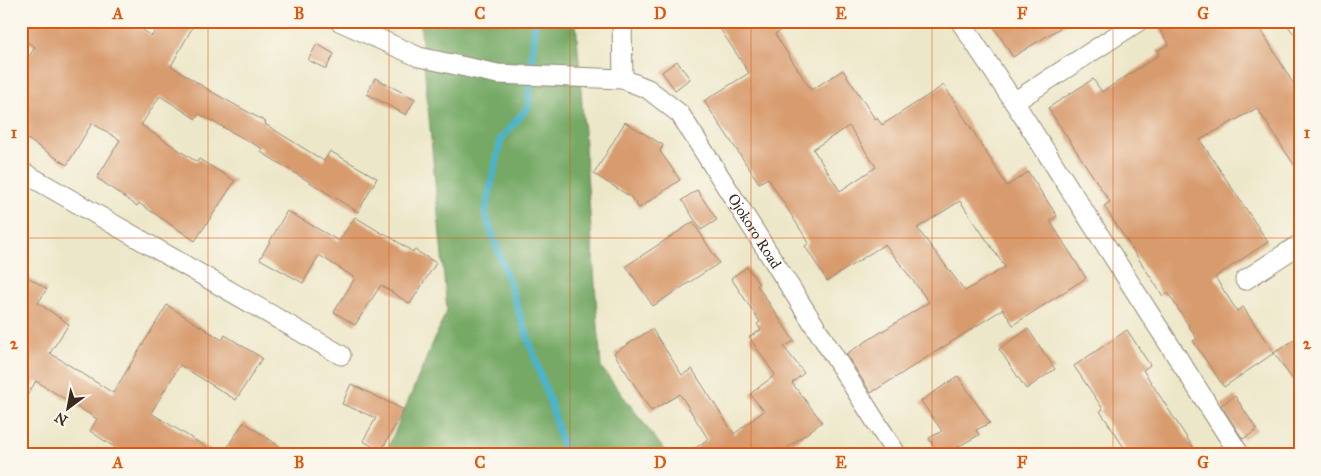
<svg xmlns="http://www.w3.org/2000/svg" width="1321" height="476" font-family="'IM FELL Great Primer',serif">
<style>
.forest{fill:#74a965;stroke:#586a42}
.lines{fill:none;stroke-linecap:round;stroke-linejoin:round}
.stream{stroke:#4cb3ca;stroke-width:7}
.building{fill:#d89b6e;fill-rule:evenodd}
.minor-casing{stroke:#948874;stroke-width:21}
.minor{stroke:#fff;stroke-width:19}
.grid{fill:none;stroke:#df570d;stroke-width:1;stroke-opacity:0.55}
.labels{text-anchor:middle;stroke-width:5;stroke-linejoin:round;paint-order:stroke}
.street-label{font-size:15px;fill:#3b2a1e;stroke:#fbf7ec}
.neatline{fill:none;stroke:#df570d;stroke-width:2}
.grid-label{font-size:16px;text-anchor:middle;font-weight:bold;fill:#df570d}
</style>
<rect width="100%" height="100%" fill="#fbf7ec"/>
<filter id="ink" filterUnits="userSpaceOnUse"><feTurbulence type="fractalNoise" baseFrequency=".02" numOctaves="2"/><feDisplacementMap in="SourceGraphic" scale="10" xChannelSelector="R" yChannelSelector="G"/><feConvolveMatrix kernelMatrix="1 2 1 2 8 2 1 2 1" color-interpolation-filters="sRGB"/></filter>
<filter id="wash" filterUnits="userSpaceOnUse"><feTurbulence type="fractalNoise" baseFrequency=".0096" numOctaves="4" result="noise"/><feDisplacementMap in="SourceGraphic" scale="20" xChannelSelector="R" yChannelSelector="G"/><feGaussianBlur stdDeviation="1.12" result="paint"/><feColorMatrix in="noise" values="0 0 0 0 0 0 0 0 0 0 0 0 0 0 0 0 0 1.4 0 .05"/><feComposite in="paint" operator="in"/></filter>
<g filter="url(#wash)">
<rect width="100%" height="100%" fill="#ede7c9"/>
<!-- forest -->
<polygon class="forest" points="420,21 576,21 601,367 668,455 385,455 447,310"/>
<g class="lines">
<!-- stream -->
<polyline class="stream" points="535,21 528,107 501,139 485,213 552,408 565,455"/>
</g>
<g id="blocks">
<!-- building -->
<g class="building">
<polygon points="21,21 129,21 152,36 160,21 196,21 171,66 212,92 266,122 265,124 324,161 330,151 377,178 358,212 261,152 263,149 199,114 196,119 160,96 141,125 197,162 199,159 235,181 195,241 139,203 137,206 97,178 120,140 92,123 67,165 21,135 21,69 35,47 21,38"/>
<path d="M 715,21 L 795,21 L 775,34 L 811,90 L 843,70 L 875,119 L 877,118 L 882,125 L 944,85 L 1007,186 L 1028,172 L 1057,216 L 1050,221 L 1086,278 L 1013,325 L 1003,309 L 871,393 L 846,354 L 929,302 L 885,244 L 827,281 L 805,246 L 809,243 L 768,178 L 759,183 L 704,101 L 749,73 ZM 849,126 L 876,167 L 840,191 L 813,149 ZM 960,201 L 1005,267 L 965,291 L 917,228 Z"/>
<polygon points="990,21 1071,21 1013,57"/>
<polygon points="1154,21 1256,21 1300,95 1300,174 1257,108 1200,140 1268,242 1215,277 1237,311 1243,307 1274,353 1224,387 1193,341 1197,339 1168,293 1163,296 1104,206 1110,202 1048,108 1093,79 1102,92 1159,55 1157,51 1169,44"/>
<polygon points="317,44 334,54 326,69 308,60"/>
<polygon points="677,61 690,79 675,90 662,72"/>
<polygon points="375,78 415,99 406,115 367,94"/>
<polygon points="625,122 663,145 660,151 680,180 639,208 631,197 594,174"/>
<polygon points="697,190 717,220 701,230 682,200"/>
<polygon points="287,211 339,241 355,217 383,234 384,233 413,252 415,250 436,263 410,304 381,285 355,325 334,312 355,278 319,255 303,283 260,259"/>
<polygon points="693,222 719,263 653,306 626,266"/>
<polygon points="747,267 759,284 757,285 794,341 784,347 804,373 792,383 822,422 778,455 686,455 708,439 680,394 651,411 614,353 652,329 682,375 692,369 734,434 764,411 750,394 775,375 749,337 761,330 757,324 760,322 731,278"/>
<polygon points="21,273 47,289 38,303 69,324 50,353 113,393 167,305 222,340 225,335 262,358 236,400 180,365 151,413 219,455 126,455 90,431 97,419 36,381 21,405"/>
<polygon points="1028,329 1055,369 1026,389 999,349"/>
<polygon points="1127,330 1150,365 1143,370 1198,455 1129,455 1100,411 1103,409 1074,366"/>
<polygon points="1300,336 1300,390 1274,353"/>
<polygon points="958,376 990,423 976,430 979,435 943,455 938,455 929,438 942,431 921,401"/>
<polygon points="351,384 404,410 381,451 363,441 376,418 342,404"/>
<polygon points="1235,396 1257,430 1243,439 1221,405"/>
<polygon points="244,422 292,455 222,455"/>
</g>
</g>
</g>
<g filter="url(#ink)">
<use href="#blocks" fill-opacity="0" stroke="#948874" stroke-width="1"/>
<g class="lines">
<defs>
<g id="minor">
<path id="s1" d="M 339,21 L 419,57 L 498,74 L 623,79 L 648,89 L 680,114 L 897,455"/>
<polyline points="622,21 623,79"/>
<polyline points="960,21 1014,102 1240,455"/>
<polyline points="1297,21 1300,25"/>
<polyline points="1014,102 1139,21"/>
<polyline points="21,171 341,355"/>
<polyline points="1245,280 1300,244"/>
</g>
</defs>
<!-- minor casing -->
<use href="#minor" class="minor-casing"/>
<!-- minor -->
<use href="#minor" class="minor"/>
</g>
</g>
<!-- grid -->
<path class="grid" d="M 208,21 L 208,455M 389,21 L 389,455M 570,21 L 570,455M 751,21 L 751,455M 932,21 L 932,455M 1113,21 L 1113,455M 21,238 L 1300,238"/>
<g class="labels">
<!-- street labels -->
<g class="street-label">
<text dy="5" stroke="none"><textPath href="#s1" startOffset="500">Ojokoro Road</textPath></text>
</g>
</g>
<!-- margin -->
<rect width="1321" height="476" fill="none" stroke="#fbf7ec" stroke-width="55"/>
<!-- north arrow -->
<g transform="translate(68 408) rotate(212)" stroke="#fbf7ec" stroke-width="4" paint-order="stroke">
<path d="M0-4L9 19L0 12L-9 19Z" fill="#3b2a1e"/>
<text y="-8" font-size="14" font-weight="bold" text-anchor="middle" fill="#3b2a1e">N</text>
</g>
<rect x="28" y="28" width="1266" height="420" class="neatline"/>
<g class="grid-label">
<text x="118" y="19">A</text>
<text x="299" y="19">B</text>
<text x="480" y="19">C</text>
<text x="660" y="19">D</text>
<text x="841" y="19">E</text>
<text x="1022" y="19">F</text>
<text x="1203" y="19">G</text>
<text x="14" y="138">1</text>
<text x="1307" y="138">1</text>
<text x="14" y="349">2</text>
<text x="1307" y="349">2</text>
<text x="118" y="468">A</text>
<text x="299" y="468">B</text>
<text x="480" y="468">C</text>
<text x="660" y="468">D</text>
<text x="841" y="468">E</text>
<text x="1022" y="468">F</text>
<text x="1203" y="468">G</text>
</g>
</svg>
